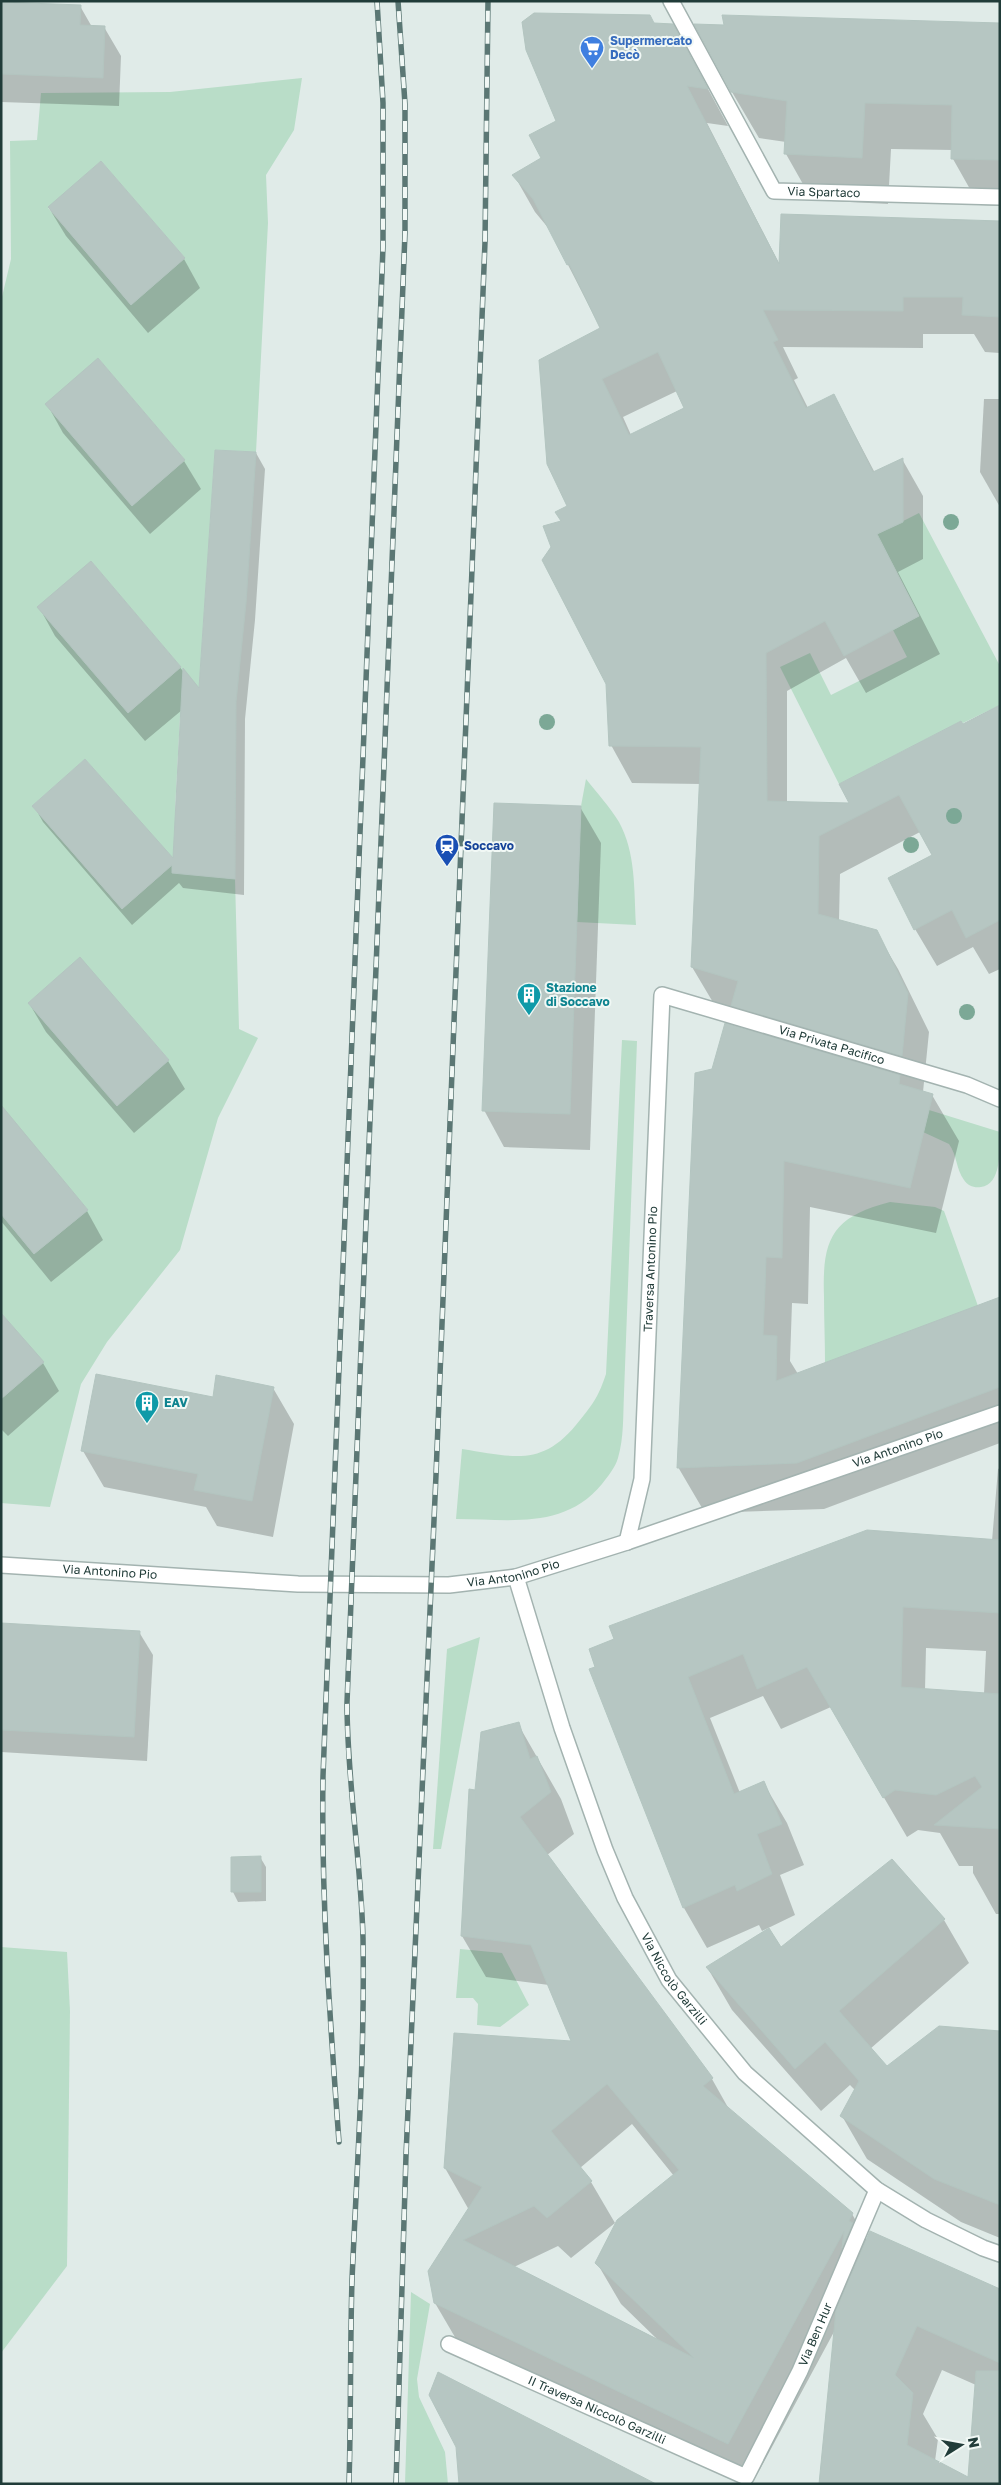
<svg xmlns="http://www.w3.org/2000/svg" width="1001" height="2485" font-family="'Golos Text',sans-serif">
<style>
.green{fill:#b9ddc8;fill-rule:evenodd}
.shadow{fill:#0003;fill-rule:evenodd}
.building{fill:#b6c6c2;stroke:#b3c5c0;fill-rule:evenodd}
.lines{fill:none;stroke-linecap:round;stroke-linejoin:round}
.minor-casing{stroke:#a3b3b0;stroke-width:18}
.minor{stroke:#fff;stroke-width:15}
.rail-casing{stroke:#5b7774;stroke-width:5.5}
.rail{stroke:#f1f8f5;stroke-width:4;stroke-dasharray:11;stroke-linecap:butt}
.tree{fill:#7ca896}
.labels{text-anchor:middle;stroke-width:4;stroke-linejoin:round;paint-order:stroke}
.shop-label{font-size:12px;font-weight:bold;fill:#366cbe;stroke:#f1f8f5;text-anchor:start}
.street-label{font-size:12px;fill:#213c39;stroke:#f1f8f5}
.transit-label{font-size:12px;font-weight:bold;fill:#164399;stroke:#f1f8f5;text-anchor:start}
.culture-label{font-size:12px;font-weight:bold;fill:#0d838f;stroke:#f1f8f5;text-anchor:start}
</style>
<rect width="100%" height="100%" fill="#e0ebe8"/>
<!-- green -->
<g class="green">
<path d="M 302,78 L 294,130 L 266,175 L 268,223 L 256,452 L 215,450 L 197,718 L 180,717 L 175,810 L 189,874 L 235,879 L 239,1029 L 258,1038 L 218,1118 L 180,1250 L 107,1342 L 81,1384 L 50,1507 L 1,1503 L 1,1399 L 43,1362 L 1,1313 L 1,1214 L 34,1254 L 88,1210 L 1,1107 L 1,301 L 11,259 L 10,141 L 37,140 L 41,93 L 170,92 ZM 101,161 L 185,258 L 131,305 L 48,208 ZM 98,358 L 185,460 L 132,506 ZM 91,561 L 181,667 L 128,713 ZM 85,759 L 176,862 L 122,909 L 32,806 ZM 80,958 L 169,1060 L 117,1105 L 28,1003 Z"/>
<polygon points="919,513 1000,666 1000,705 963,723 961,721 839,784 780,667 810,653 831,695 907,657 893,630 919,616 892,563 850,548"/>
<path d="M 586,779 C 597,793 610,807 619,822 C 636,853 634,890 636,925 L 577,922 L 581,806 Z"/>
<path d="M 622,1040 L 637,1041 L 624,1394 C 623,1415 624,1438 618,1458 C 615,1468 608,1476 602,1484 C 564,1530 510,1519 456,1519 L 462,1449 C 515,1457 543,1468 580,1420 C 594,1403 599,1395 606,1374 Z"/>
<path d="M 929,1110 L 1000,1132 C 1000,1151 1001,1185 981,1187 C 974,1188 968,1186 964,1180 C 956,1169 957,1155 949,1144 L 923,1132 Z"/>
<path d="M 890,1202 L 935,1207 L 944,1211 L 978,1306 L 825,1363 C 825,1341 824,1319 824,1297 C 822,1240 831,1217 890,1202 Z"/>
<polygon points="480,1637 441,1849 433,1849 447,1649"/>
<polygon points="1,1947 67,1952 70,2011 67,2266 1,2353"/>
<polygon points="460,1949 502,1953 529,2005 500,2027 477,2025 478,2004 473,1998 456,1998"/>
<polygon points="411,2292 430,2304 417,2379 419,2397 445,2452 448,2484 405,2484"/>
</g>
<!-- shadow -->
<g class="shadow">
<polygon points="1,3 80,6 92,27 104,27 121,56 119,106 1,102"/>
<polygon points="1000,24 1000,206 979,205 953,159 953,150 891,149 888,204 812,200 786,154 786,142 759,138 732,92"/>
<path d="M 654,25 L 694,63 L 728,126 L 707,123 L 780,265 L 1000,222 L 1000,353 L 985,352 L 974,334 L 923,334 L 923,348 L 783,347 L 798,378 L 794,380 L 808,408 L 834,395 L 875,473 L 902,459 L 923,496 L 923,559 L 898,572 L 940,654 L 866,693 L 846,658 L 787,691 L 787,803 L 851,805 L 927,740 L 1000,878 L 1000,969 L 989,974 L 973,947 L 937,966 L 915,929 L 933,856 L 920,832 L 840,874 L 839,921 L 876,932 L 898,969 L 929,1032 L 923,1092 L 932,1095 L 959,1141 L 936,1233 L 810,1207 L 808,1304 L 792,1303 L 790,1361 L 798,1374 L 1000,1298 L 1000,1443 L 824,1509 L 705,1513 L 678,1467 L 713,1070 L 747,1031 L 735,1010 L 714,1004 L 692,967 L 701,784 L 632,783 L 611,745 L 608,683 L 553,548 L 569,506 L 601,329 L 550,230 L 535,212 L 514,175 L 543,158 L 558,121 ZM 677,391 L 685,408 L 631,435 L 623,417 Z"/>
<polygon points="101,163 184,259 200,288 148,333 66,236 49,208"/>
<polygon points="98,360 184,461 201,489 150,534 63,433 47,404"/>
<polygon points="984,399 1000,399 1000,507 980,472"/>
<polygon points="256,453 265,469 255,620 245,719 244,895 183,888 179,883 132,925 43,822 34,806 174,861 182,710 145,741 55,636 39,607 91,563 200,691"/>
<polygon points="580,807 601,843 590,1150 504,1147 484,1110"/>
<polygon points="80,959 168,1061 185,1089 134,1133 46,1032 29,1003"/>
<polygon points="1,1109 87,1211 103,1240 51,1282 1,1221"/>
<polygon points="1,1315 43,1363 59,1391 8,1436 1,1429"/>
<polygon points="273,1388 294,1424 273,1537 217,1526 206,1507 104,1487 83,1451"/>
<path d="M 1000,1468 L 1000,1914 L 996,1914 L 973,1873 L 973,1866 L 959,1866 L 940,1833 L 918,1830 L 907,1837 L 831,1707 L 781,1729 L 763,1696 L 710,1718 L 740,1793 L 763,1782 L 787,1823 L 804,1865 L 780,1875 L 795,1915 L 762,1931 L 759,1925 L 707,1948 L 684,1908 L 591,1670 L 992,1541 L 998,1469 ZM 926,1648 L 986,1651 L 984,1694 L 925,1690 Z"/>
<polygon points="1,1625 139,1632 153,1655 147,1761 1,1752"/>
<path d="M 518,1724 L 561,1799 L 574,1834 L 547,1855 L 712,2079 L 730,2111 L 852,2214 L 867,2240 L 1000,2290 L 1000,2484 L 820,2484 L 835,2330 L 752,2484 L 459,2344 L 435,2303 L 469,2210 L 445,2168 L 573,2042 L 549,1985 L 486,1977 L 462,1936 ZM 632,2124 L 674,2176 L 597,2263 L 621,2304 L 657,2339 L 514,2267 L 558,2246 L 571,2258 L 615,2223 L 591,2182 L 580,2168 ZM 942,2370 L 976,2385 L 969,2479 L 935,2461 L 938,2439 L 923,2414 Z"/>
<polygon points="260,1857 266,1867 266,1901 238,1902 233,1892 232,1858"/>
<polygon points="944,1920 969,1963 870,2049 887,2068 1000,2032 1000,2238 961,2222 867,2159 842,2116 855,2090 850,2085 821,2111 732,2010 707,1967 781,1949"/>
</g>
<!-- building -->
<g class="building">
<polygon points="1,2 81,5 80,25 105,26 103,78 1,74"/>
<path d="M 534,13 L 650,15 L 654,23 L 673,24 L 708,89 L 687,86 L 779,264 L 781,214 L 1000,221 L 1000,317 L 962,315 L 963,297 L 903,297 L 903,311 L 763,310 L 778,340 L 773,342 L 806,408 L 834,394 L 873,472 L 903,458 L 903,522 L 877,534 L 919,616 L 844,656 L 825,621 L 766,653 L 767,801 L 849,803 L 839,784 L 961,721 L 963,724 L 1000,705 L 1000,920 L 966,938 L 952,910 L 914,930 L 888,878 L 932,855 L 899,795 L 819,836 L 818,914 L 877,930 L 908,993 L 902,1056 L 731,1006 L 738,981 L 691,967 L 701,747 L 609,746 L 606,684 L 542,560 L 551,547 L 543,526 L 561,521 L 555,512 L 567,506 L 547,464 L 539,360 L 600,328 L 569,264 L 567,265 L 533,199 L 512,175 L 541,158 L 529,135 L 556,121 L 526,50 L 522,22 ZM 658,352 L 684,408 L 629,435 L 602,379 Z"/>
<polygon points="722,15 1000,23 1000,160 951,159 952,105 865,103 862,158 784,154 787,101 731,92 694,24 724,25"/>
<polygon points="101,161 185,258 131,305 48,207"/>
<polygon points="98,358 185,460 132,506 45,404"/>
<polygon points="215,450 256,452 246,603 236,702 235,879 172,873 172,865 122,909 32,806 85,759 173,858 183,668 199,688"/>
<polygon points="91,561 181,667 128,713 37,607"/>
<polygon points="494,803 581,806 570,1114 482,1111"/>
<polygon points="80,957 169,1060 117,1106 28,1003"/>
<polygon points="725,1023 900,1075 899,1084 933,1094 910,1188 784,1161 782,1258 766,1257 765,1289 763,1335 777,1336 776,1381 1000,1297 1000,1387 797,1463 677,1468 695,1073 712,1069"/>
<polygon points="1,1105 88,1210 34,1254 1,1214"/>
<polygon points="1,1313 44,1362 1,1399"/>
<polygon points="96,1374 213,1397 216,1375 274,1387 252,1501 194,1490 198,1474 81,1451"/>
<polygon points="867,1530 1000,1540 1000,1613 903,1607 901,1687 1000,1694 1000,1829 934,1825 982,1787 975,1776 936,1795 895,1790 883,1798 807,1667 757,1689 743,1654 688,1677 734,1794 764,1781 782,1824 757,1834 772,1874 737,1891 735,1885 683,1908 589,1669 595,1667 589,1649 614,1639 609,1626"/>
<polygon points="1,1623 140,1631 134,1737 1,1730"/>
<path d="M 519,1722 L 530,1759 L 537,1756 L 551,1792 L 520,1817 L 713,2078 L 703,2086 L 853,2213 L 849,2221 L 853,2223 L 842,2248 L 844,2231 L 728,2444 L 434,2303 L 428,2271 L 482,2187 L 444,2168 L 454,2033 L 571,2041 L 531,1945 L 461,1936 L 469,1789 L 475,1790 L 481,1732 ZM 607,2084 L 679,2170 L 617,2220 L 595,2263 L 694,2358 L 463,2240 L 534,2206 L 547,2218 L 592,2181 L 551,2131 Z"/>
<polygon points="261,1856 261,1892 231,1892 231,1857"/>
<polygon points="892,1859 945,1919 839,2011 887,2066 939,2026 1000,2031 1000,2205 934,2179 840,2116 859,2081 825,2042 795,2069 706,1967 769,1928 781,1947"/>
<polygon points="870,2231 1000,2289 1000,2363 917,2326 895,2375 913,2393 907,2445 968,2477 976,2371 1000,2371 1000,2484 819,2484 836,2310"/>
<polygon points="438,2372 569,2439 656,2484 459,2484 456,2447 429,2395"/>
</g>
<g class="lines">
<defs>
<g id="minor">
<path id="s1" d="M 671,1 L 774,191 L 1000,197"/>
<path id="s2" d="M 627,1542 L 642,1479 L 662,995 L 967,1085 L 1000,1099"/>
<path id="s3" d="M 1,1565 L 298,1584 L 449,1585 L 516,1577 L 627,1542 L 1000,1413"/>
<path id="s4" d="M 516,1577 L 562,1728 L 605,1850 L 625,1898 L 669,1980 L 745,2073 L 877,2190 L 926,2220 L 983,2248 L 1000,2254"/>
<path id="s5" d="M 449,2344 L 746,2477 L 800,2371 L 877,2190"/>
</g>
</defs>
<!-- minor casing -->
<use href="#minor" class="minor-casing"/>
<!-- minor -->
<use href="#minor" class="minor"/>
<defs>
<g id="rail">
<path d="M 339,2142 C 330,2020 321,1898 323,1776 L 383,247 L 383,103 L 377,1"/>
<path d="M 349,2484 C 351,2416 350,2348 352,2280 C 357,2166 365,2052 363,1938 C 361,1860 347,1782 347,1703 L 405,233 L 405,104 L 398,1"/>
<polyline points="396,2484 406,2155 436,1475 485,242 488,1"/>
</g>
</defs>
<!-- rail casing -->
<use href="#rail" class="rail-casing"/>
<!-- rail -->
<use href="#rail" class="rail"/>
</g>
<!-- trees -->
<g class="tree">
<circle cx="951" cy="522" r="8"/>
<circle cx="547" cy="722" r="8"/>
<circle cx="954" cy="816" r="8"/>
<circle cx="911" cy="845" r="8"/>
<circle cx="967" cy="1012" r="8"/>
</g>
<!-- icons -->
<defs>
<symbol id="supermarket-pin" viewBox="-11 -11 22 30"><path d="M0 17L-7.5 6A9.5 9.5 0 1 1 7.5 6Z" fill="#3f7fe0" stroke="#f1f8f5"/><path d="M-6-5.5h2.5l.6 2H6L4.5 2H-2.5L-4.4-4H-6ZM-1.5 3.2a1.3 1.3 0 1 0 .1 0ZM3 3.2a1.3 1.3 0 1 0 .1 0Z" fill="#fff"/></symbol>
<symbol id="station-pin" viewBox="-11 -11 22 30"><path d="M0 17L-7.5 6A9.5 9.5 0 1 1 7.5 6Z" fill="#1a4fb4" stroke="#f1f8f5"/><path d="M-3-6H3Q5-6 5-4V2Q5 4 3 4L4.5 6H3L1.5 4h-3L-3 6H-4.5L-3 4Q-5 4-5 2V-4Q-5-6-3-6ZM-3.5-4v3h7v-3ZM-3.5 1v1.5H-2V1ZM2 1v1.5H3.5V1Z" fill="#fff"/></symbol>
<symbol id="building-pin" viewBox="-11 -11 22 30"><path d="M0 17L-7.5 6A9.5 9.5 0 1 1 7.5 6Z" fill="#0f9aa8" stroke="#f1f8f5"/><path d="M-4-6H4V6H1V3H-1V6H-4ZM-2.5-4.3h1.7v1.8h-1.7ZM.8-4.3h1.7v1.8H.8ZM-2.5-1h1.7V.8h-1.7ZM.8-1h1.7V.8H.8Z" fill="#fff"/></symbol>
</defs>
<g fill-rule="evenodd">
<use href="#supermarket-pin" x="578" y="34" width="28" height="38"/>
<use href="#station-pin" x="433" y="832" width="28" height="38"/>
<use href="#building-pin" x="515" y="981" width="28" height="38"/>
<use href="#building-pin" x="133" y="1389" width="28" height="38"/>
</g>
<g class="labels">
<!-- shop labels -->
<g class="shop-label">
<text x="610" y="45">Supermercato<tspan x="610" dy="14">Decò</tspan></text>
</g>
<!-- street labels -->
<g class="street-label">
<text dy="4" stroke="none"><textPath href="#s1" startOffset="266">Via Spartaco</textPath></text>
<text dy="4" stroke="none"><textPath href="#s2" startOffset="726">Via Privata Pacifico</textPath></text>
<text dy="4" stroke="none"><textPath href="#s2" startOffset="275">Traversa Antonino Pio</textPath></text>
<text dy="4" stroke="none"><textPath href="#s3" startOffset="919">Via Antonino Pio</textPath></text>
<text dy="4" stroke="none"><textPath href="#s3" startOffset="109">Via Antonino Pio</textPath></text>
<text dy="4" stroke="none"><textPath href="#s3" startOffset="514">Via Antonino Pio</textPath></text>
<text dy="4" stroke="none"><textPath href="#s4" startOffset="434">Via Niccolò Garzilli</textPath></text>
<text dy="4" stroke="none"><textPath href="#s5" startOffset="484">Via Ben Hur</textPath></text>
<text dy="4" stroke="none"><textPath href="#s5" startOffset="162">II Traversa Niccolò Garzilli</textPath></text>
</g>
<!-- transit labels -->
<g class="transit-label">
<text x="464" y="850">Soccavo</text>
</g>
<!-- culture labels -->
<g class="culture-label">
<text x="546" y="992">Stazione<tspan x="546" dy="14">di Soccavo</tspan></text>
<text x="164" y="1407">EAV</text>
</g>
</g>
<!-- border -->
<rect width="1001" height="2485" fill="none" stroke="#213c39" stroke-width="5"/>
<!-- north arrow -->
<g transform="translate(961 2445) rotate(79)" stroke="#f1f8f5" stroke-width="4" paint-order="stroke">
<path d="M0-4L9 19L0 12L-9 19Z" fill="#213c39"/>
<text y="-8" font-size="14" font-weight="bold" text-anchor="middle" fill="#213c39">N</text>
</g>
</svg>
